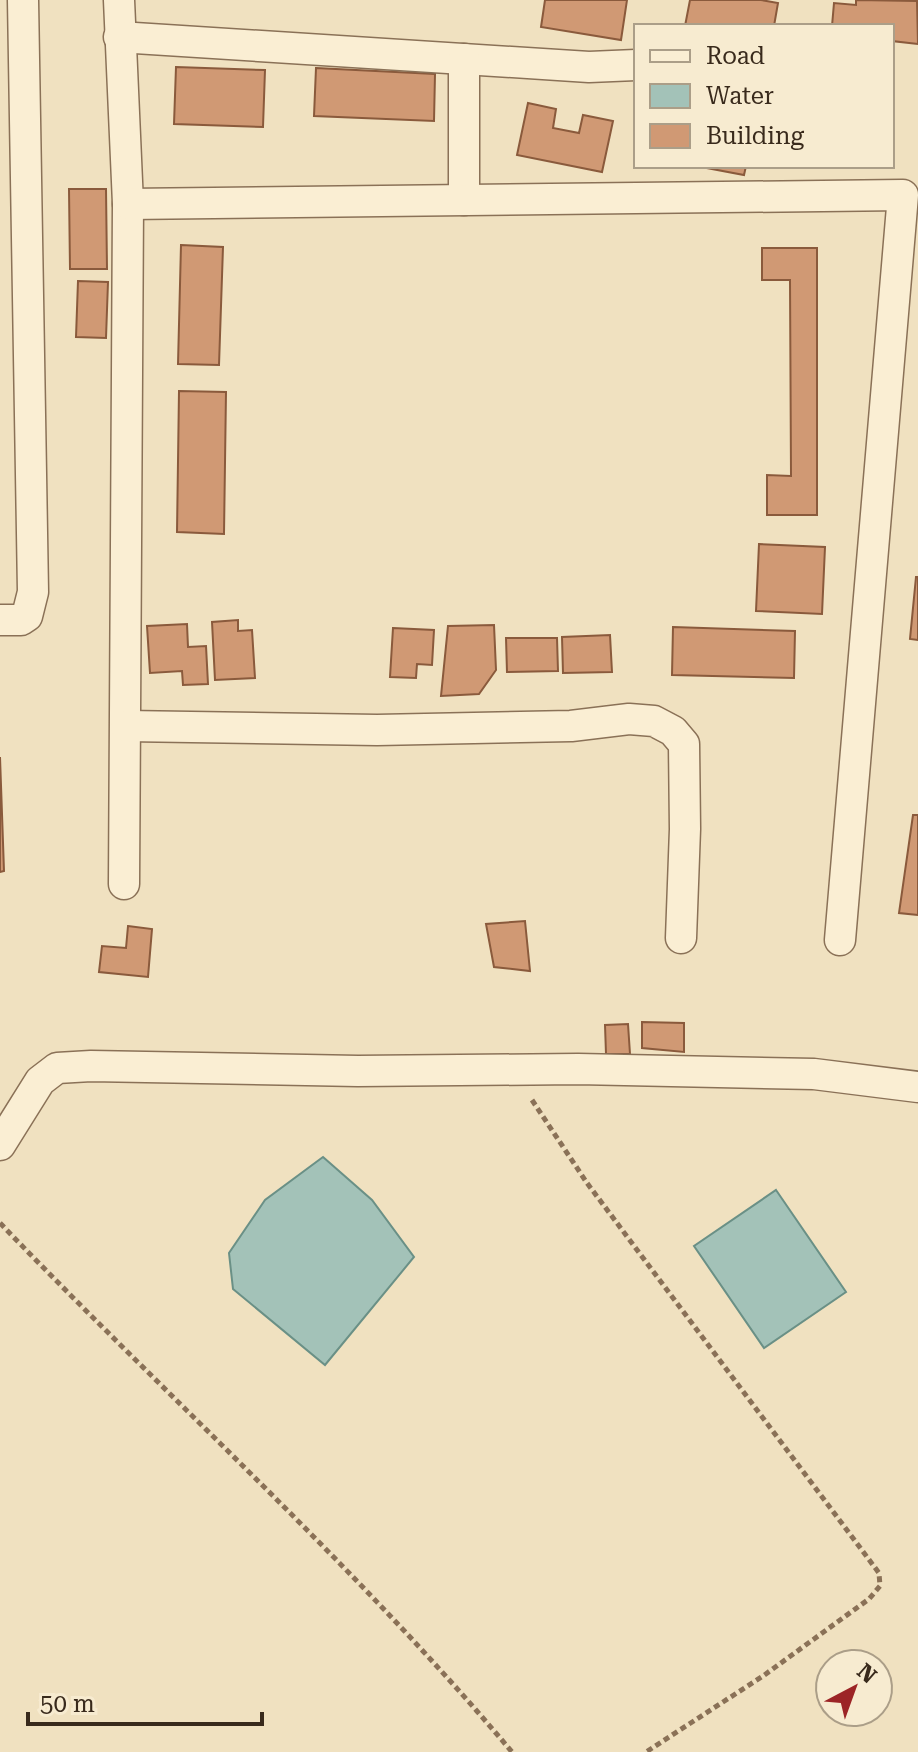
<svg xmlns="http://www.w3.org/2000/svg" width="918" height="1752" font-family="'Roboto Serif',serif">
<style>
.water{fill:#a3c2b8;stroke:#6a9086;stroke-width:2}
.building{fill:#d09974;stroke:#8a5a3c;stroke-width:2}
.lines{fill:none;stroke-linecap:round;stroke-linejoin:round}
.street-casing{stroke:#8a7157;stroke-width:33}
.path{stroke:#8a7157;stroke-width:5;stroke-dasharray:6 4;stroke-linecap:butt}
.street{stroke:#faeed3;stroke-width:30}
</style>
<rect width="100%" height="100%" fill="#f0e1c0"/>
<!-- water -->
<g class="water">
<polygon points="323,1157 372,1200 414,1257 325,1365 233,1289 229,1253 265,1200"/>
<polygon points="776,1190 846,1292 764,1348 694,1246"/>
</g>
<!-- building -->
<g class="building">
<polygon points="545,0 627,0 621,40 541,27"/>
<polygon points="690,0 761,0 778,3 774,26 685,26"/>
<polygon points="856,0 917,1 918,44 892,41 892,26 832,26 834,3 856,5"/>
<polygon points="176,67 265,70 263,127 174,124"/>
<polygon points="316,68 435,74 434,121 314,116"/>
<polygon points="528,103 556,109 553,128 579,133 583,115 613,121 602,172 517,155"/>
<polygon points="696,166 746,166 744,175"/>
<polygon points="69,189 106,189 107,269 70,269"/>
<polygon points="181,245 223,247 219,365 178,364"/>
<polygon points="762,248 817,248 817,515 767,515 767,475 791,476 790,280 762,280"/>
<polygon points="78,281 108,282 106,338 76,337"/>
<polygon points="179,391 226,392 224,534 177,532"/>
<polygon points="759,544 825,547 822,614 756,611"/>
<polygon points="916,577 918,577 918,640 910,639"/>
<polygon points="238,620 238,631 252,630 255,678 215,680 212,622"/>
<polygon points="187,624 188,647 206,646 208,684 183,685 182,671 150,673 147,626"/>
<polygon points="494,625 496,670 479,694 441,696 448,626"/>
<polygon points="673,627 795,631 794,678 672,675"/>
<polygon points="393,628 434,630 432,665 417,664 416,678 390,677"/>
<polygon points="610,635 612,672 563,673 562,637"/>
<polygon points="506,638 557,638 558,671 507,672"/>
<polygon points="0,757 4,871 0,872"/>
<polygon points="913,815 918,815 918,915 899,913"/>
<polygon points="525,921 530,971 494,967 486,924"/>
<polygon points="128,926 152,929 148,977 99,972 102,946 126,948"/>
<polygon points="642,1022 684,1023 684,1052 642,1048"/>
<polygon points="628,1024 630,1054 606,1054 605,1025"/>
</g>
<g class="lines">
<defs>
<g id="street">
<polyline points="119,0 128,204 124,884"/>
<polyline points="119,37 589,67 636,65"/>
<polyline points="464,200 464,59"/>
<polyline points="128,204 903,195 840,940"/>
<polyline points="0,620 21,620 27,616 33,592 23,0"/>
<polyline points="126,726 377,730 571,726 629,719 654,721 673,731 684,744 685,829 681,938"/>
<polyline points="0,1145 40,1081 57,1068 91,1066 358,1071 578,1069 814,1074 918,1087"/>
</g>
</defs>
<!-- street casing -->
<use href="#street" class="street-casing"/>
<!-- path -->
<g class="path">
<polyline points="532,1100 587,1183 879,1573 880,1586 869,1599 763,1676 646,1752"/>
<path d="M 0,1223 C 170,1400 354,1564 512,1752"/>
</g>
<!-- street -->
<use href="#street" class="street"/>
</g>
<!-- legend -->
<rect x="634" y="24" width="260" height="144" fill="#f7ebd0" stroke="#ab9e88" stroke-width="2"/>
<rect x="650" y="50" width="40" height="12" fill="#faeed3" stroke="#ab9e88" stroke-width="2"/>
<text x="706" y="64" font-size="24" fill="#392a1c">Road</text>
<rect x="650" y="84" width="40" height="24" fill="#a3c2b8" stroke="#ab9e88" stroke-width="2"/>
<text x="706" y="104" font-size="24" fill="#392a1c">Water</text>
<rect x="650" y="124" width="40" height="24" fill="#d09974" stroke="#ab9e88" stroke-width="2"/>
<text x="706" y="144" font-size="24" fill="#392a1c">Building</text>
<!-- north arrow -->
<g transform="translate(854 1688) rotate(41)"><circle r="38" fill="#f7ebd0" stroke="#ab9e88" stroke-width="2"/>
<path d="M0-6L14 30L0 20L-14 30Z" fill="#9c2426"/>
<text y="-12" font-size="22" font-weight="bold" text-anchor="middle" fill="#392a1c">N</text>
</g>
<!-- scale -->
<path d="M28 1712v12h234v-12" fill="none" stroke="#392a1c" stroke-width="4"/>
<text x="40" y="1712" font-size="24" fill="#392a1c" stroke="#f7ebd0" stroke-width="6" paint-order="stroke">50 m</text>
</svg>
